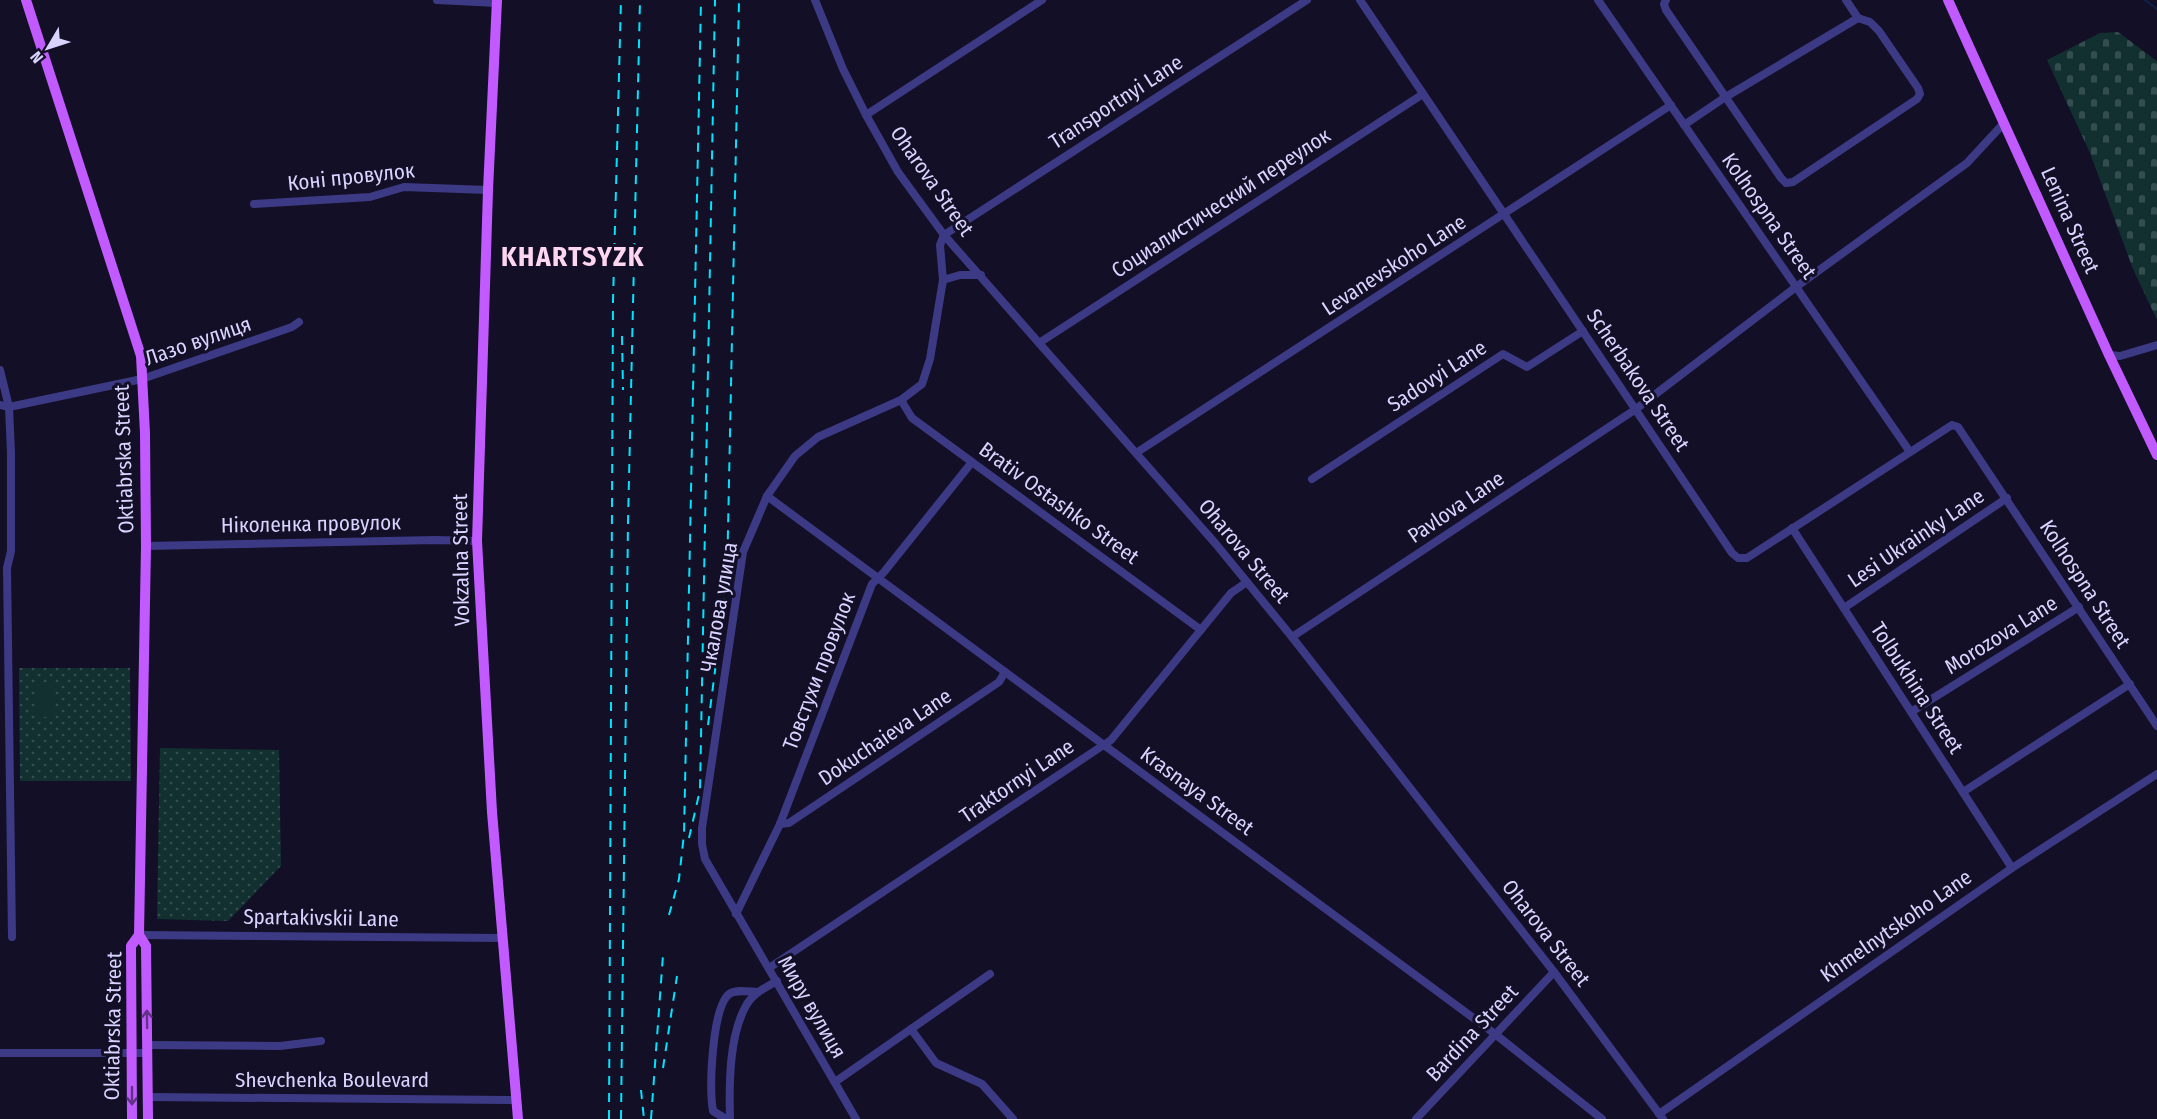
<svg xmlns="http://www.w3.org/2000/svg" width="2157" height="1119" font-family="'Fira Sans Condensed',sans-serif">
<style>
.cemetery{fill:url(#cemetery-stones)}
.park{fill:url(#park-dots)}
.garden{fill:#12302f}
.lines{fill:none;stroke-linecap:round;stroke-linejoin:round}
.stream{stroke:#0c2248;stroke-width:2}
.minor{stroke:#3d3a85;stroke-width:8}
.major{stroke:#c25bff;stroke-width:10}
.rail{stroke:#00e5ff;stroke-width:2;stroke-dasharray:9 8;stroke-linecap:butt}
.oneway{stroke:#623188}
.labels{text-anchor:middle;stroke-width:6;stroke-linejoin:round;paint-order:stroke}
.street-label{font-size:21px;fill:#d9d4ff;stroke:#130f26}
.district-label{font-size:27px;font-weight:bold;letter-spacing:1.5px;fill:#ffd6f0;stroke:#130f26}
</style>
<defs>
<pattern id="cemetery-stones" width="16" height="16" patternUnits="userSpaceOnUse" patternTransform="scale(1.5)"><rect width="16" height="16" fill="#12302f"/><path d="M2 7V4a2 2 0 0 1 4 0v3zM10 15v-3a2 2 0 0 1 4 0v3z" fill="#344d4e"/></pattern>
<pattern id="park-dots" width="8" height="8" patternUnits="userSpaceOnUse" patternTransform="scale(1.5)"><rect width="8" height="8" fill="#12302f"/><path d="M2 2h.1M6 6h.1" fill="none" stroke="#344d4e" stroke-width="1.8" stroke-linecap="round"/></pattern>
</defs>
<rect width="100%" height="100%" fill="#130f26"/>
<!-- cemetery -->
<polygon class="cemetery" points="2118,32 2157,61 2157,320 2133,269 2090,153 2047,60 2100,33"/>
<!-- park -->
<g class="park">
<polygon points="19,668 130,668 131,781 20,781"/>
<polygon points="160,748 279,750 281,866 228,921 157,919"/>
</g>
<!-- garden -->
<rect class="garden" x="36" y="686" width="19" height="31"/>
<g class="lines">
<!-- stream -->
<polyline class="stream" points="2145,0 2157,9"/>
<!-- minor -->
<g class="minor">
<polyline points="437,0 497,3"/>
<polyline points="815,0 843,69 866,115 898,172 944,235 1215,543 1292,637 1554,972 1663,1119"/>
<polyline points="1360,0 1732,553 1738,558 1747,558 1952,425 1958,427 2157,726"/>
<polyline points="1598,0 1910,452"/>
<polyline points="1666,0 1664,4 1666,10 1781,178 1786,183 1793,182 1917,99 1920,94 1918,88 1879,31 1870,22 1858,18 1846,0"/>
<polyline points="866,115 1042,0"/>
<polyline points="1684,125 1724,98 1858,18"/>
<polyline points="254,204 370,197 404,187 488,190"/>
<polyline points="943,280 940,245 944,235 1307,0"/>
<polyline points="1039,343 1423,94"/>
<polyline points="2109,355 2120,356 2157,345"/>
<polyline points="0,370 9,407 11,453 11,551 7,568 12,937"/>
<polyline points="901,400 912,418 1201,630"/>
<polyline points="0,405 9,407 142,379 292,327 299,322"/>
<polyline points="1136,453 1671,105"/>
<polyline points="1312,479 1503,354 1527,367 1583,331"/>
<polyline points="767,496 1495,1034 1602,1119"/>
<polyline points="1792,528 2012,868"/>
<polyline points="146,546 435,540 477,541"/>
<polyline points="1844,608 2007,498"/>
<polyline points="1292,637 1636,409 1796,287 1967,163 2004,123"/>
<polyline points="1911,712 2079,607"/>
<polyline points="1963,792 2130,684"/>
<polyline points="780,824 789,823 999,682 1005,672"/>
<polyline points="736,914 780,824 872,584 884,572 972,462"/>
<polyline points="139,935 503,938"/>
<polyline points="769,968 1111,740 1231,593 1247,582"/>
<polyline points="911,1029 936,1063 982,1084 1013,1119"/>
<polyline points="147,1045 280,1046 321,1041"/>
<polyline points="0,1053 147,1053"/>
<polyline points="835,1082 990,974"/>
<polyline points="148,1097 517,1100"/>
<polyline points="1659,1114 2012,868 2157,774"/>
<path d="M 726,1119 L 713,1111 C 709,1088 712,1014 727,996 C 733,988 749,992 758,992"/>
<path d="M 730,1119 C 729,1084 729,1034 747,1004 C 754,993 766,987 777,981"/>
<polyline points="856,1119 705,859 702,844 702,828 743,552 767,496 795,456 818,437 901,400 922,384 930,359 943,280 960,275 981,275"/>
<polyline points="1416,1119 1554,972"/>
</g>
<!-- major -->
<g class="major">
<polyline points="26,0 141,356 145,433 146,546 139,935 146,946 148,1119"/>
<polyline points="497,0 488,190 477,541 492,812 518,1119"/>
<polyline points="1948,0 2109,355 2157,455"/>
<polyline points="132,1119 131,946 139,935"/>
</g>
<!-- rail -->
<g class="rail">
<polyline points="622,336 623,390"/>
<polyline points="708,725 727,578 739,0"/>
<polyline points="689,838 700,790 715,0"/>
<polyline points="669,915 679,879 684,834 701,0"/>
<polyline points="663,1068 677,976"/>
<polyline points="641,1090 644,1119"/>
<polyline points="609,1119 613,301 621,0"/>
<polyline points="621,1119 628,522 640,0"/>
<polyline points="651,1119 663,955"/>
</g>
</g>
<!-- one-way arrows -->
<defs><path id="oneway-shaft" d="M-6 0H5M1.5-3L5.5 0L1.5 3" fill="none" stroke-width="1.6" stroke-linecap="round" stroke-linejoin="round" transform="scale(1.5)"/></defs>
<g class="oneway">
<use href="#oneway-shaft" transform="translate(147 1019) rotate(-91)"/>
<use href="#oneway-shaft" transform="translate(132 1096) rotate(90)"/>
</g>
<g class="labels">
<!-- street labels -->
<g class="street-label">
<text transform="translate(1116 102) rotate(-33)" y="7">Transportnyi Lane</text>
<text transform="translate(351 177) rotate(-6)" y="7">Коні провулок</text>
<text transform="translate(932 181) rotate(55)" y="7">Oharova Street</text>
<text transform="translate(1221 203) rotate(-33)" y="7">Социалистический переулок</text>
<text transform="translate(1769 216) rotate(55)" y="7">Kolhospna Street</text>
<text transform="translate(2070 220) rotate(66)" y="7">Lenina Street</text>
<text transform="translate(1394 265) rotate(-33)" y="7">Levanevskoho Lane</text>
<text transform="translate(198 341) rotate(-19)" y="7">Лазо вулиця</text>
<text transform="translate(1437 376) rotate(-33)" y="7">Sadovyi Lane</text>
<text transform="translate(1638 380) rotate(56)" y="7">Scherbakova Street</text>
<text transform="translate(124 459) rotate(-92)" y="7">Oktiabrska Street</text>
<text transform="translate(1059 503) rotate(36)" y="7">Brativ Ostashko Street</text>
<text transform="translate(1456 507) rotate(-34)" y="7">Pavlova Lane</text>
<text transform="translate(311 524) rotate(-1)" y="7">Ніколенка провулок</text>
<text transform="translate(1916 538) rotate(-34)" y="7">Lesi Ukrainky Lane</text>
<text transform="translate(1244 551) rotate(50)" y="7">Oharova Street</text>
<text transform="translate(461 560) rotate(-91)" y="7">Vokzalna Street</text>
<text transform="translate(2085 584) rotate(57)" y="7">Kolhospna Street</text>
<text transform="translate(719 607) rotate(-80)" y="7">Чкалова улица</text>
<text transform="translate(2001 635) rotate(-32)" y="7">Morozova Lane</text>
<text transform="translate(819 671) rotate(-69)" y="7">Товстухи провулок</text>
<text transform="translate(1917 688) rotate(57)" y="7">Tolbukhina Street</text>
<text transform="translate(885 737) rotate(-34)" y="7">Dokuchaieva Lane</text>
<text transform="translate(1017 781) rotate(-34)" y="7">Traktornyi Lane</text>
<text transform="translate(1197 791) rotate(36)" y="7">Krasnaya Street</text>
<text transform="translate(321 918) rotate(1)" y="7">Spartakivskii Lane</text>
<text transform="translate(1896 926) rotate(-35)" y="7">Khmelnytskoho Lane</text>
<text transform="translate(1546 933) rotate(52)" y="7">Oharova Street</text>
<text transform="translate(812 1007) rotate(60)" y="7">Миру вулиця</text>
<text transform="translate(113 1026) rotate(-89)" y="7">Oktiabrska Street</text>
<text transform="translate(1472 1033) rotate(-47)" y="7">Bardina Street</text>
<text x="332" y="1087">Shevchenka Boulevard</text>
</g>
<!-- district labels -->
<g class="district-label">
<text x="573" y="266">KHARTSYZK</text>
</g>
</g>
<!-- north arrow -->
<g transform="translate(48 48) rotate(231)" stroke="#130f26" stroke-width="4.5" paint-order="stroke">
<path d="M0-4.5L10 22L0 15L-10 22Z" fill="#d9d4ff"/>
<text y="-9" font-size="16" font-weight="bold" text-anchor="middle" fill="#d9d4ff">N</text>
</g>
</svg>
